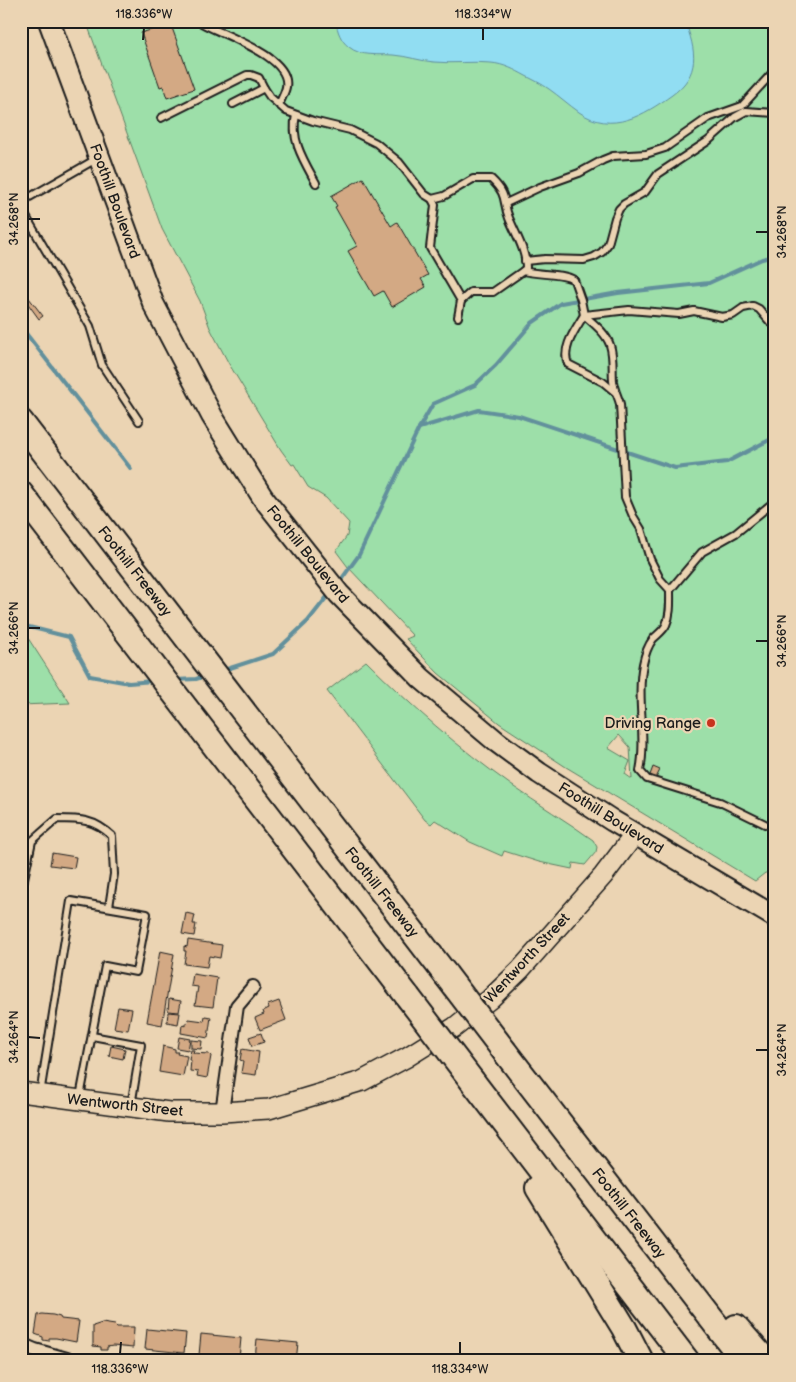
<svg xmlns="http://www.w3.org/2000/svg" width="796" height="1382" font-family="'Balsamiq Sans',sans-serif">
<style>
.green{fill:#9ddfa9;stroke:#5c7e62;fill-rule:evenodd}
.water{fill:#91ddf2;stroke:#62909c}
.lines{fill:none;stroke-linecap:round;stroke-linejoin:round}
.stream{stroke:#62909c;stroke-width:4}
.building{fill:#d3a984;stroke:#1c1c1c}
.lane-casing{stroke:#1c1c1c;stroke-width:10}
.street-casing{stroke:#1c1c1c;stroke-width:16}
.secondary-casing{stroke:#1c1c1c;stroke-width:22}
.primary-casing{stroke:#1c1c1c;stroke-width:24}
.highway-casing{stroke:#1c1c1c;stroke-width:28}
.lane{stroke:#ebd4b3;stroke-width:6}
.street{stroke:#ebd4b3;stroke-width:12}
.secondary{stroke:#ebd4b3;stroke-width:19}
.primary{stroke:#ebd4b3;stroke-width:20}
.highway{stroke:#ebd4b3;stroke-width:24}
.highway-bridge-casing{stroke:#1c1c1c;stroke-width:28;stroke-linecap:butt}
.highway-bridge{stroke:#ebd4b3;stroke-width:24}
.ticks{fill:none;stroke:#1c1c1c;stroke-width:2}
.poi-dot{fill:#c8321e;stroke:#ebd4b3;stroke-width:2}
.labels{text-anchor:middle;stroke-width:4.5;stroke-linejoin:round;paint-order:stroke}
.street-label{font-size:15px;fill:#1c1c1c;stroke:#ebd4b3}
.poi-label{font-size:15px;fill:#1c1c1c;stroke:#ebd4b3;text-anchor:end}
.neatline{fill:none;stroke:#1c1c1c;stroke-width:2}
.ticks-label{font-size:12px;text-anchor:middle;fill:#1c1c1c}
</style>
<rect width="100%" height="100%" fill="#ebd4b3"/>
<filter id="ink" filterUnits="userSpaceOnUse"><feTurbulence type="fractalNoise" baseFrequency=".02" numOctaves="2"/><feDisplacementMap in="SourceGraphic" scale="10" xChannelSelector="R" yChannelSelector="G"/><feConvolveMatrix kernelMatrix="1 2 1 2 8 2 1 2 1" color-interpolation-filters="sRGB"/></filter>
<g filter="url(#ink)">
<!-- green -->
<g class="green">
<path d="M 86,21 L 775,21 L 775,873 L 765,873 L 755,881 L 566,767 L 499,723 L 438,673 L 406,639 L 413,636 L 348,567 L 336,551 L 347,536 L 349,523 L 326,498 L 308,487 L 294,464 L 292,465 L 281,450 L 229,364 L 210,328 L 200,301 L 162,229 ZM 619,735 L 630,747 L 632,779 L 625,774 L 630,761 L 608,748 Z"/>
<polygon points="21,628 26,635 70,703 21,705"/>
<path d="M 366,661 C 411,706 459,748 511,785 C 538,804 567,821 593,840 L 597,847 L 596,852 L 585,865 L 573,863 L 572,869 L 539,862 L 504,851 L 502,856 L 470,842 L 435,820 L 431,824 L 425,820 L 327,691 Z"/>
</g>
<!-- water -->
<path class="water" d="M 336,21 L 685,21 C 696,51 701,74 672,95 C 644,115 612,135 579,112 C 569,105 559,96 549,89 C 542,84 534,80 526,76 C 515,70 504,64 491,63 C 472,61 453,64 434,62 C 420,61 407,56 393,55 C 379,54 361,57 349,47 C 341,41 337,31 336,21 Z"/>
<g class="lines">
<!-- stream -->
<g class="stream">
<polyline points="21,327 131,469"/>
<polyline points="419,428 479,410 519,416 675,468 727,462 775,437"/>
<polyline points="338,584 359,555 419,428 433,404 475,385 496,365 532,323 561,303 618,293 709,283 762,259 775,256"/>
<polyline points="21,625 69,637 90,676 129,683 153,681"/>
<polyline points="221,671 273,654 308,621 330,593"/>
<polyline points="175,680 196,679 205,676"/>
</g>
</g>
<!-- building -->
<g class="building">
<polygon points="171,25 194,89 167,98 163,86 160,87 141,33 160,27 161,29"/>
<polygon points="363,178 391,226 397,222 428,275 421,279 426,287 392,307 383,291 374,296 348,251 357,246 335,207 337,206 331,196"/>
<polygon points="29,298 43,316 39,319 26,301"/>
<polygon points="653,767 660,770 656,778 650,775"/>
<polygon points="52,853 76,857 74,868 50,865"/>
<polygon points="186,913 195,915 193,924 196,924 194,936 182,934"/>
<polygon points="188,940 222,945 220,958 209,956 207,967 184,964 186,951 184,951 184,946 187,947"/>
<polygon points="160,951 174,954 162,1025 147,1022"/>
<polygon points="193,974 217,978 213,1007 195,1005 198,987 191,986"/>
<polygon points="169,999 181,1001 179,1012 168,1011"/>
<polygon points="279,1001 286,1020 260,1030 255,1018 264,1014 263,1011 269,1008 268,1005"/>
<polygon points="118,1007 132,1009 128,1030 114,1028"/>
<polygon points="168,1012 180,1013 178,1024 167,1022"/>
<polygon points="205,1016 211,1017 208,1038 181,1033 182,1025 186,1026 186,1023 188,1023 189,1019 204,1021"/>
<polygon points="261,1033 264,1042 252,1046 249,1037"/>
<polygon points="179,1037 190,1039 188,1050 177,1048"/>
<polygon points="191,1040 202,1041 201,1049 191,1048"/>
<polygon points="111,1046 125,1049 123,1059 109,1056"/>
<polygon points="163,1046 175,1049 175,1052 178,1052 177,1054 187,1056 183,1076 159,1072"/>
<polygon points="242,1049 259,1052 256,1075 241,1073 243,1061 240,1060"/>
<polygon points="191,1050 194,1050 193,1053 209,1054 211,1056 207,1078 197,1076 198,1072 190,1071 191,1060 189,1060"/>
<polygon points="42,1314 53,1315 60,1317 61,1319 79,1321 76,1342 56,1338 49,1338 49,1341 43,1340 43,1337 35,1334 38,1315"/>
<polygon points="102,1323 115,1325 117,1327 134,1327 133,1348 113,1346 107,1347 107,1350 101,1350 101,1347 93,1346 93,1326"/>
<polygon points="147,1329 186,1333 184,1353 145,1349"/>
<polygon points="201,1334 241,1338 239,1359 199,1355"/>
<polygon points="257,1339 298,1343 296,1361 255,1359"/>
</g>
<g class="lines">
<defs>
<g id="lane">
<path d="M 198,21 C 218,34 292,55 286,87 C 285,93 281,99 279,105"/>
<polyline points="233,104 264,88 270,97 286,111 313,121 350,130 376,143 399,162 424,194 432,199 435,205 430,248 461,301 458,317"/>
<path d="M 296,115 C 290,140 304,161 316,183"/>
<polyline points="161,118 247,75 251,75 259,78 264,88"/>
<path d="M 432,199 L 444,196 L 473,179 L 491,179 C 509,196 502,201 509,218 C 516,235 526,250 526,268 L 523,271"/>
<polyline points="21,202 98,158"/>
<polyline points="506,203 540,187 579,173 603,160 613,156 646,154 665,148 708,118 742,106 775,70"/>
<polyline points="21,208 90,326 102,365 139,421"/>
<polyline points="525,261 545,259 584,260 594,257 602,252 608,244 615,218 619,209 624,204 645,192 658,174 708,141 735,117 746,111 775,113"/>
<path d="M 461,301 L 471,292 L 493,292 L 523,271 C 538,275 563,273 574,280 L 581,300 L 584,315 C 593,323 606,333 610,345 C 614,357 612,369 613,381 C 614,390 618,396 620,404 L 625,497 L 633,516 L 641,529 L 650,559 L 660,579 L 670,590 C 670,602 671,614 666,625 C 663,631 658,634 653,639 C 647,647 645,654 643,664 C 636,699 647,736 640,771 L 647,779 L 720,802 L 765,824"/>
<path d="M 615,392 L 603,382 L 568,364 C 561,348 576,329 584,315 L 629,310 L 679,314 L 694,311 L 722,317 L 733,315 L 743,308 L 753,306 L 759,309 L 771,323 L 775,325"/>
<polyline points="670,590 702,552 736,533 775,501"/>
<path d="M 21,893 L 32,841 L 57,819 C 80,819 94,819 112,836 L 114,874 L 109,907"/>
<polyline points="92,1036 141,1045 131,1106"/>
<polyline points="40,1094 71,901 147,914 136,972 105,966 80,1097"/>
</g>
<g id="street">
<polyline points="222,1112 237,1006 253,987"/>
<polyline points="21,1344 35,1350 74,1361"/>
</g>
<polyline id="secondary" points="21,1092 169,1112 222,1112 269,1109 362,1081 407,1057 455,1027 490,999 520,970 603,876 635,834"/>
<polyline id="primary" points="49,21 153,303 212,416 238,458 263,498 339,594 421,678 497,742 539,773 613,821 775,917"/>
<g id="highway">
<polyline points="21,422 446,975"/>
<polyline points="21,494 408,997"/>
<polyline points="505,1052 744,1361"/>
<polyline points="473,1082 687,1361"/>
<polyline points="538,1188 624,1328 641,1361"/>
<polyline points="736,1327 766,1361"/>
</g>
</defs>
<!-- lane casing -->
<use href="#lane" class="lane-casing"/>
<!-- street casing -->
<use href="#street" class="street-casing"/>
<!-- secondary casing -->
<use href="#secondary" class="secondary-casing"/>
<!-- primary casing -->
<use href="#primary" class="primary-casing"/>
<!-- highway casing -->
<use href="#highway" class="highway-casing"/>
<!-- lane -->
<use href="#lane" class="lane"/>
<!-- street -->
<use href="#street" class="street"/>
<!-- secondary -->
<use href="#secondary" class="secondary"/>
<!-- primary -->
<use href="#primary" class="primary"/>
<!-- highway -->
<use href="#highway" class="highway"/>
<defs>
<g id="highway-bridge">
<polyline points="446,975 505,1052"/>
<polyline points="408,997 473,1082"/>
</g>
</defs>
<!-- highway-bridge casing -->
<use href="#highway-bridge" class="highway-bridge-casing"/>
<!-- highway-bridge -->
<use href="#highway-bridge" class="highway-bridge"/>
</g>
</g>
<!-- ticks -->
<path class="ticks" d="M 143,40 L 144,28M 483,40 L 483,28M 28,219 L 40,219M 756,232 L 768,232M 28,628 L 40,628M 756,641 L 768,641M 28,1037 L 40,1038M 756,1050 L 768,1050M 120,1354 L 121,1342M 460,1354 L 460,1342"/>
<!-- markers -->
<circle class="poi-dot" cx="711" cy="723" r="5"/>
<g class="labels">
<!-- street labels -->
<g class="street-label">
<text transform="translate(115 201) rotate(70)" y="5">Foothill Boulevard</text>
<text transform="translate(308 554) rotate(51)" y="5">Foothill Boulevard</text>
<text transform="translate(135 571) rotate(52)" y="5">Foothill Freeway</text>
<text transform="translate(611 818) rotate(32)" y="5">Foothill Boulevard</text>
<text transform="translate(382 892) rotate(52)" y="5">Foothill Freeway</text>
<text transform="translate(527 958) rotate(-47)" y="5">Wentworth Street</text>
<text transform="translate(125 1105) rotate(6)" y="5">Wentworth Street</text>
<text transform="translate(629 1213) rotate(52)" y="5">Foothill Freeway</text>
</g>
<!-- poi labels -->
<g class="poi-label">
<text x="701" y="728">Driving Range</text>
</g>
</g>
<!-- margin -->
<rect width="796" height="1382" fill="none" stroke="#ebd4b3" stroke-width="55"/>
<rect x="28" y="28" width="740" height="1326" class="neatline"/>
<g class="ticks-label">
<text x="144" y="18">118.336°W</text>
<text x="483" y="18">118.334°W</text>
<text transform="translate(14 219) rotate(-90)" y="4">34.268°N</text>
<text transform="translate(782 232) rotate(-90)" y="4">34.268°N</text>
<text transform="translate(14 628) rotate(-90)" y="4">34.266°N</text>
<text transform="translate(782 641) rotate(-90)" y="4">34.266°N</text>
<text transform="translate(14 1037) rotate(-90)" y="4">34.264°N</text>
<text transform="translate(782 1050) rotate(-90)" y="4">34.264°N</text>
<text x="120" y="1373">118.336°W</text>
<text x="460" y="1373">118.334°W</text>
</g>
</svg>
